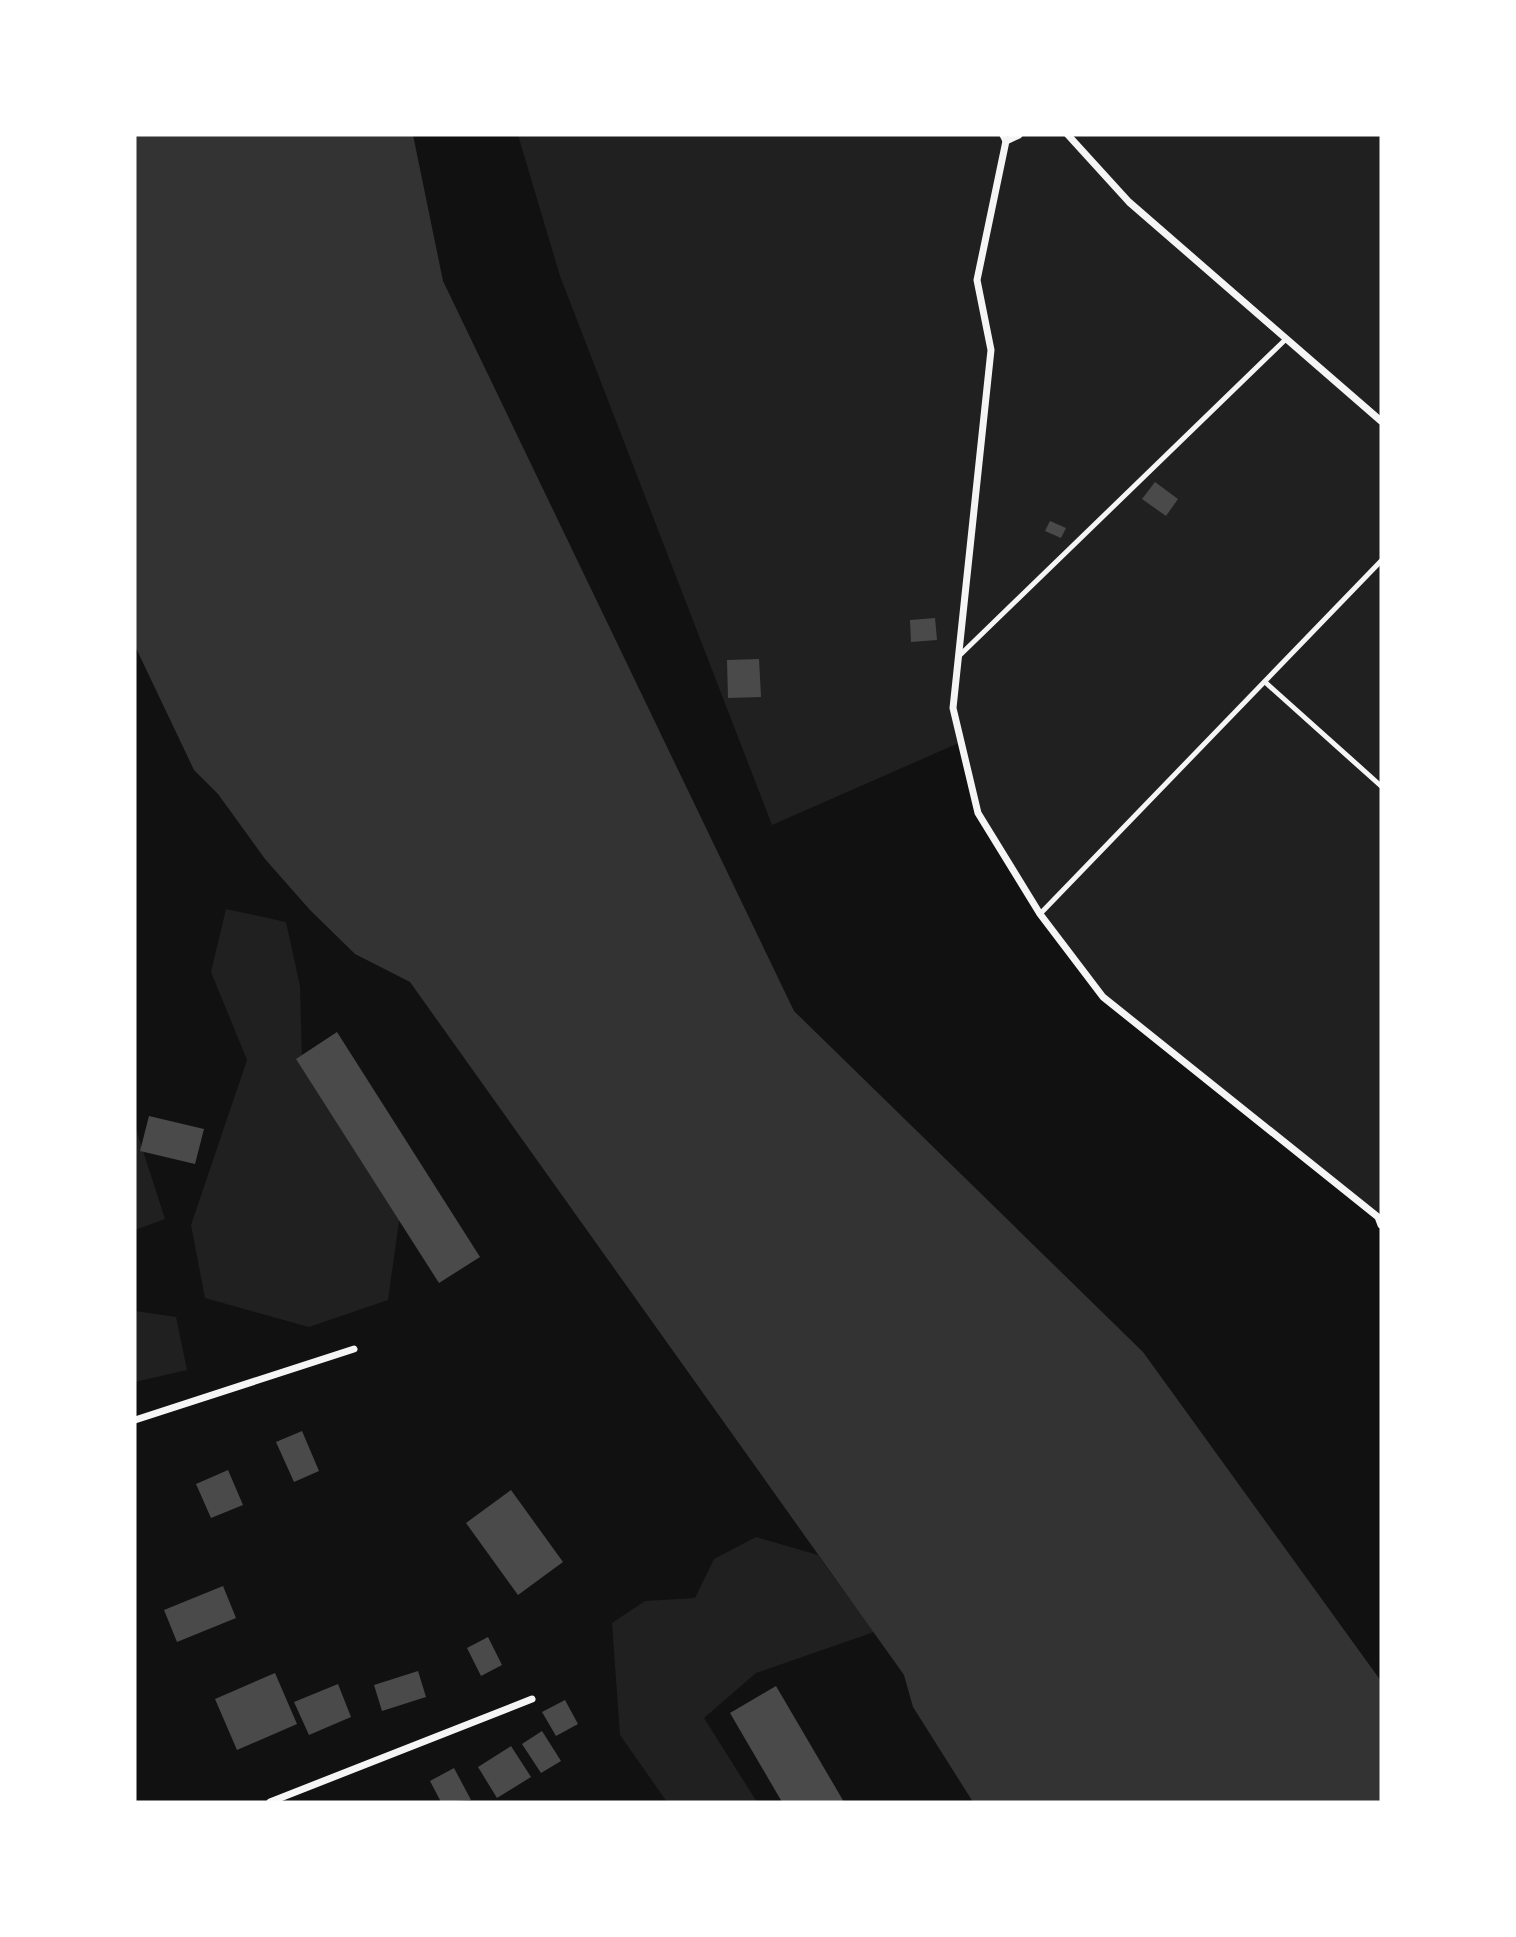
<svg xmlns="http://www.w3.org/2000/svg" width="1516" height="1937" font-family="Bitter,serif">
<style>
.green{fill:#202020}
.water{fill:#333}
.building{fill:#4a4a4a}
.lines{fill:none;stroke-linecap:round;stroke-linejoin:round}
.service{stroke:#f5f5f5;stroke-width:5}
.minor{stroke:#f5f5f5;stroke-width:7}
</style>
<rect width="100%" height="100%" fill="#111"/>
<!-- green -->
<g class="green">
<polygon points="518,135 1381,135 1381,1225 1378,1217 1103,997 1040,914 978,813 961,742 772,825 560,276"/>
<polygon points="226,909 286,922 300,986 302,1062 401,1207 388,1300 309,1327 205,1298 191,1225 247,1060 211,972"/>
<polygon points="135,1126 165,1219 135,1230"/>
<polygon points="135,1311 176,1317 187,1370 135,1382"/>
<polygon points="756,1537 818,1555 874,1632 756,1673 704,1718 757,1802 667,1802 620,1735 612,1623 645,1601 695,1598 714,1559"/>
</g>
<!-- water -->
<polygon class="water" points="135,135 413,135 443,281 794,1011 1143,1352 1381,1681 1381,1802 973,1802 913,1707 904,1675 410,982 355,954 310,910 265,859 218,794 194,770 135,646"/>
<!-- building -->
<g class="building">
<polygon points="1155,482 1178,499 1166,516 1142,499"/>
<polygon points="1050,521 1066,528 1061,538 1045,531"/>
<polygon points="935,618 937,640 911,642 910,620"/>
<polygon points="759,659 761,697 728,698 727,660"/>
<polygon points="337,1032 480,1257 439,1283 296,1059"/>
<polygon points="149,1116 204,1129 195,1164 140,1151"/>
<polygon points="302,1431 319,1471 294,1482 276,1442"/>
<polygon points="228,1470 243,1505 211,1518 196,1484"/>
<polygon points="511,1490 563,1562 518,1595 466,1523"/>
<polygon points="223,1586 236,1618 177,1642 164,1610"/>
<polygon points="488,1637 502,1665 481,1676 467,1648"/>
<polygon points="418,1671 426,1697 382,1711 374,1685"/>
<polygon points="275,1673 297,1724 237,1750 215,1699"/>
<polygon points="338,1684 351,1717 309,1735 294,1702"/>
<polygon points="776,1686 844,1802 782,1802 730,1713"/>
<polygon points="565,1700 578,1724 556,1736 542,1712"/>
<polygon points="542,1731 561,1761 541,1773 522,1744"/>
<polygon points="511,1746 531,1777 497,1798 478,1767"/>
<polygon points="454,1768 471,1800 441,1802 430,1781"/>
</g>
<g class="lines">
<!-- service -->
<g class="service">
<polyline points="958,657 1286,339"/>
<polyline points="1265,682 1381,786"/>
<polyline points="1040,914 1381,561"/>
</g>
<!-- minor -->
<g class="minor">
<polyline points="1003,135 1006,141 977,280 991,350 953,708 978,813 1040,914 1103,997 1378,1217 1381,1225"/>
<polyline points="1068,135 1129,202 1381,421"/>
<polyline points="1006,141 1019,135"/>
<polyline points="135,1420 354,1349"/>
<polyline points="270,1802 532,1699"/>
</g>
</g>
<!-- border -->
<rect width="1516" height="1937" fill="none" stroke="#ffffff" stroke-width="273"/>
</svg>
